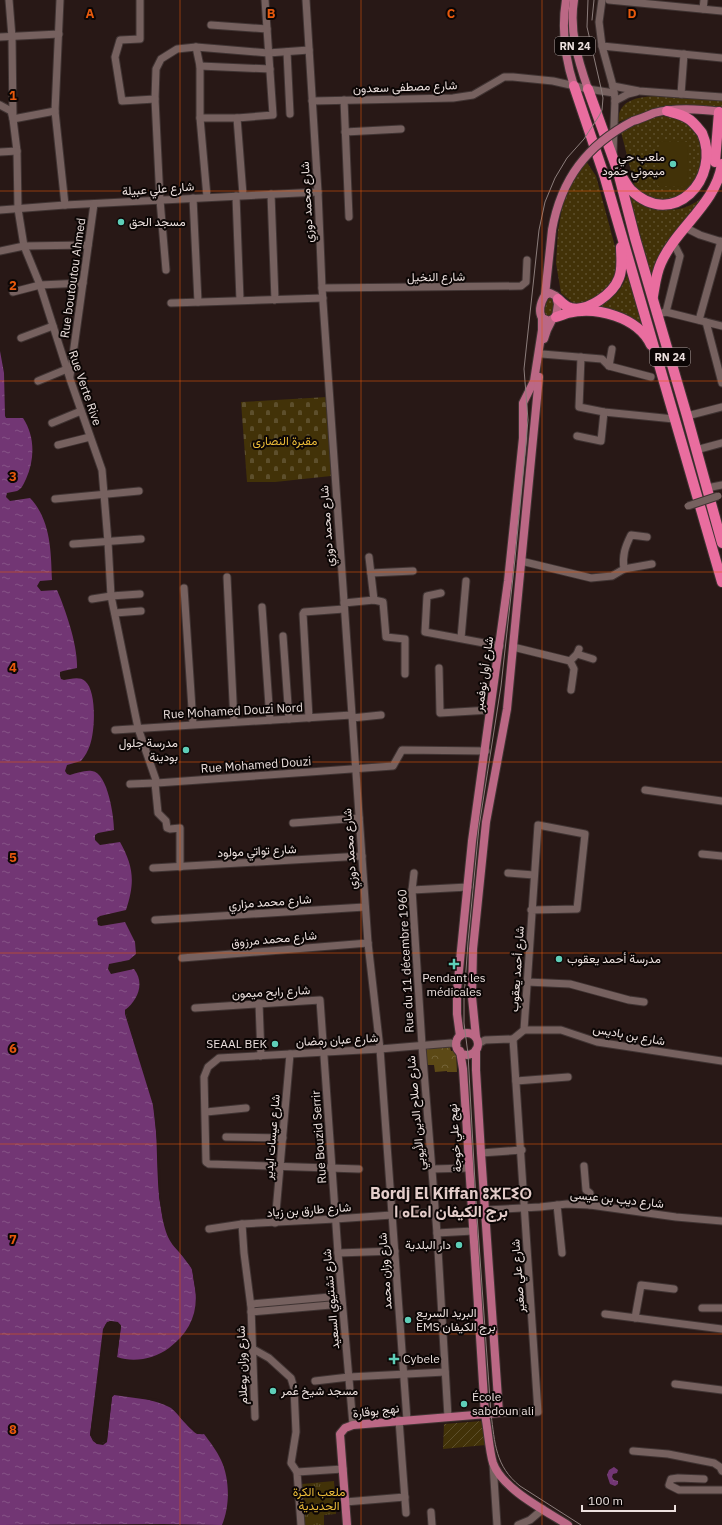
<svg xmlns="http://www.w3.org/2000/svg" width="722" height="1525" font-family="'IBM Plex Sans',Vazirmatn,'Noto Sans Tifinagh',sans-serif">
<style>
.grass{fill:url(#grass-dots)}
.forest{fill:url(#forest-crowns)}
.cemetery{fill:url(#cemetery-stones)}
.park{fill:url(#park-tufts)}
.garden{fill:url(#garden-furrows)}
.pitch{fill:#423208}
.water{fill:url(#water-ripples)}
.pier{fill:#281816}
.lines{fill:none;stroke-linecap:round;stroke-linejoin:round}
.minor-casing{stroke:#403433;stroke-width:9}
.major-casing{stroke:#403433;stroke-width:10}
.highway-casing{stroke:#403433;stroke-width:12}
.minor{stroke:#76615f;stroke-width:7}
.major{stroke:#bb6885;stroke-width:8}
.highway{stroke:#e96d9f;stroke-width:10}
.tram{stroke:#8b7d7b;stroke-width:1}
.minor-bridge-casing{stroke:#403433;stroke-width:9;stroke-linecap:butt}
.major-bridge-casing{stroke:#403433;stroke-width:10;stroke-linecap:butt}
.minor-bridge{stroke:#76615f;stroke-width:7}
.major-bridge{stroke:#bb6885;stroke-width:8}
.grid{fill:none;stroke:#e8590c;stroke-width:1;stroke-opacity:0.55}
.poi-dot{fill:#5eceb8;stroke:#0c0605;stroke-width:1.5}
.labels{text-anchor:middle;stroke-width:4;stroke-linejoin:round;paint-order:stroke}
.shield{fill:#0c0605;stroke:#a99f9d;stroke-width:1}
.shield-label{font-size:11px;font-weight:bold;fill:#ece0de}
.street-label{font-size:12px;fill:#ece0de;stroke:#0c0605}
.poi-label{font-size:12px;fill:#ece0de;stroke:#0c0605;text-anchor:start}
.park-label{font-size:12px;fill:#ecbc39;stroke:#0c0605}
.district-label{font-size:16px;font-weight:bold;fill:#e4cdca;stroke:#0c0605}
.grid-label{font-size:13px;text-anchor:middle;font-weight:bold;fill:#e8590c;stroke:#0c0605;stroke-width:4;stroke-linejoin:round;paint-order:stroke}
</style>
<defs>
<pattern id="grass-dots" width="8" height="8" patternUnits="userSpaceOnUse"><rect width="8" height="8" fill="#423208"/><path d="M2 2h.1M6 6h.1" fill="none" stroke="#5d4f2c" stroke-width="1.8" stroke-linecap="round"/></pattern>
<pattern id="forest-crowns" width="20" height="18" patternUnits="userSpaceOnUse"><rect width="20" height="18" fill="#5c4916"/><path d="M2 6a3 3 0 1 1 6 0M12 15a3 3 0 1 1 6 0" fill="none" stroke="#746337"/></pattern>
<pattern id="cemetery-stones" width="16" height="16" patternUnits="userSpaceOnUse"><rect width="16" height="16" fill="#423208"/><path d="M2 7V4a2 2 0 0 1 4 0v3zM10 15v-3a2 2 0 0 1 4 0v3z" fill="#5d4f2c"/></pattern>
<pattern id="park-tufts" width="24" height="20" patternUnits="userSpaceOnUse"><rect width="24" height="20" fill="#423208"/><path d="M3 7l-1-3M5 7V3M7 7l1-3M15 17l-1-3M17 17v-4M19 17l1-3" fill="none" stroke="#5d4f2c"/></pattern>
<pattern id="garden-furrows" width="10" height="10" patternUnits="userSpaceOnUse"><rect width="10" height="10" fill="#423208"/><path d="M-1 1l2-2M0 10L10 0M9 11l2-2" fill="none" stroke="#5d4f2c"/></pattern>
<pattern id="water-ripples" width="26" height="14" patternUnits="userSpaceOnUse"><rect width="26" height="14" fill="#723674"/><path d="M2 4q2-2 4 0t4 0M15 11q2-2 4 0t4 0" fill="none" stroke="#865387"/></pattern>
</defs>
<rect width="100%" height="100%" fill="#281816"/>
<!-- grass -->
<g class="grass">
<path d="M 655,96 L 722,100 L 722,108 L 658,108 L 618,122 C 618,100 637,97 655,96 Z"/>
<path d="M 663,116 L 682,119 L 701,133 L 706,176 L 673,203 L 649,198 L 635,187 L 621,132 C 633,123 649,118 663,116 Z"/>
<path d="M 722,124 L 722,142 L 720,162 L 715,182 L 652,278 L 629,194 C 652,216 696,217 711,184 C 719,166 719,144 722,124 Z"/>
<path d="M 586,161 L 596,176 L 620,265 C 620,269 619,274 618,278 C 609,294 591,304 573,303 L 561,293 L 556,263 L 558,230 L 564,198 L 574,177 Z"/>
<path d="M 628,272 L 646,333 L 597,310 L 597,306 C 613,300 623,289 628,272 Z"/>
<polygon points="550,297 555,299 555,313 549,318 544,315 546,301"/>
</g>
<!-- forest -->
<polygon class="forest" points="450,1047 451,1051 456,1051 457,1072 447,1072 447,1071 435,1072 434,1065 427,1065 425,1049"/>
<!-- cemetery -->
<polygon class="cemetery" points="327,397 331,476 275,482 247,482 241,402"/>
<!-- park -->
<polygon class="park" points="334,1481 336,1514 324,1515 324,1525 305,1525 302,1484"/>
<!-- garden -->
<polygon class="garden" points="482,1421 486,1445 443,1449 444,1424"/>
<!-- pitch -->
<polygon class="pitch" points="659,141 688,142 687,187 658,186"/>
<!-- water -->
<g class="water">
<path d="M 0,351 L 4,373 L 5,416 L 6,418 L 23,418 C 35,436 35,459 26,479 C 24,483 22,489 17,491 C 14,492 10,492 7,493 L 6,497 L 10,501 L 30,498 C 51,520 51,552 52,580 L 40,581 L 37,586 L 41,591 L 57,590 C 66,611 78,646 77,668 L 63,671 L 60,672 L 60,676 L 61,679 L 64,680 C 70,679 80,676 85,681 C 97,691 95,731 90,745 C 88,751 85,756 81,761 L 67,765 L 65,771 L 67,774 L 70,775 C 77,773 85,770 92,771 C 108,773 114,817 114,830 L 98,833 L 95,835 L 95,840 L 100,845 L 120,842 C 134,867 135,883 126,910 L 100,916 L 97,918 L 98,925 L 101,926 L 125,922 L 135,942 L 136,954 L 129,960 L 109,964 L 108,969 L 111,974 L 134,969 C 145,983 138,1000 125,1010 C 131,1031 137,1051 144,1071 C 147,1082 151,1093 153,1103 C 159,1138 155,1174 161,1209 C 163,1221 165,1234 172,1244 C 177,1251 185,1257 190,1265 C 193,1270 193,1276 194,1282 C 200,1310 191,1331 169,1348 C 154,1359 134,1363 117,1357 L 121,1326 L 120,1324 L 110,1321 L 105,1325 L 90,1435 L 97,1444 L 107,1442 L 112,1397 L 114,1395 C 126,1393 162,1402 171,1408 C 180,1415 193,1437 204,1434 C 210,1442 217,1451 221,1460 C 230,1479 230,1506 222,1525 L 163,1524 L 0,1525 Z"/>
<polygon points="614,1467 618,1470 617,1473 613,1474 612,1477 614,1480 618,1481 618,1484 615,1486 610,1484 607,1475 609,1470"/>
</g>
<!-- pier -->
<g class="pier">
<polygon points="129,1008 131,1008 126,1013 155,1104 159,1140 161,1197 165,1219 171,1237 193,1268 199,1302 197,1301 192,1269 169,1238 163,1220 159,1197 157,1140 153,1105 125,1014 125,1010"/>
<polygon points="111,1321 118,1322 121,1326 117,1357 117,1359 115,1357 119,1326 117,1324 111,1323 108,1324 105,1329 92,1435 94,1440 98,1442 103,1443 105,1441 110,1396 113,1393 117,1392 157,1399 164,1402 114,1395 112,1397 107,1439 107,1442 103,1445 97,1444 93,1441 90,1435 103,1329 107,1322"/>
<polygon points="180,1414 195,1431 198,1432 205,1432 207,1434 197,1434 194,1432 180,1417"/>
</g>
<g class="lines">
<defs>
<g id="minor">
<polyline points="9,0 12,37 13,119 17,151 18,209 24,246 40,285 70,379 102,470 108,542 111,596 138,728 157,783"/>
<polyline points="60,0 55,111 65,205"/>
<polyline points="140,0 140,39 120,40 115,57 122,101 155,99 156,69 161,59 177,49 196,47 268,53 309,50"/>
<polyline points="306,0 318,192 322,288 368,943 380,1049 407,1420"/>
<polyline points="602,0 599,22 602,46 613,86 615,99 613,153"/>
<polyline points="609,0 722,11"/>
<polyline points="703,9 704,0"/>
<polyline points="211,25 267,29"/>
<polyline points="0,37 59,34"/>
<polyline points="602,46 722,58"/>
<polyline points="196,47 200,66 200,118 207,197"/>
<polyline points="287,52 290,114"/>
<polyline points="200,66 270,69"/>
<polyline points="613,86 639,91 722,97"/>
<polyline points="681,94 684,54"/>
<polyline points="155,99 160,200 166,270"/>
<polyline points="344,100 349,217"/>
<polyline points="312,101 453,98 473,95 499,80 504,77 513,77 553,81 588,89 614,93"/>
<polyline points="615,101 628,94 636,92"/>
<polyline points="0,105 11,111 13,119 55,111"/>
<polyline points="200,118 237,118 273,115 265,0"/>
<polyline points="237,118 243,195"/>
<polyline points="345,132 401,129"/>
<polyline points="0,152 17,151"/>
<polyline points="271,194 275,300"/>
<polyline points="236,196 240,300"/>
<polyline points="193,198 198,302"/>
<polyline points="0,210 65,205 318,192"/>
<polyline points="686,228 700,235 722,242"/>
<polyline points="0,251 24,246 88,245"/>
<polyline points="322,288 521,286 526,282 527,260"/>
<polyline points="13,292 40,285 83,283"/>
<polyline points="171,303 323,298"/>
<polyline points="666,312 680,256 674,244"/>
<polyline points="662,313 666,312 722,326"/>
<polyline points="699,320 721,241"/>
<polyline points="706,322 722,383"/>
<polyline points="21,338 53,326"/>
<polyline points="542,354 602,359 609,366 651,377"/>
<polyline points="581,357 579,407 604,412 674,419"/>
<polyline points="609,366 612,349"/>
<polyline points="70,376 94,204"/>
<polyline points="38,381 67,369"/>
<polyline points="687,416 722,407"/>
<polyline points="52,423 81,411"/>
<polyline points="577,436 601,441 604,412"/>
<polyline points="58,445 90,437"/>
<polyline points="696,450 722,443"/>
<polyline points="707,488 722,485"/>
<polyline points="55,499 139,491"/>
<polyline points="73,544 141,539"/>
<polyline points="369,557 374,600"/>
<polyline points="521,561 591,578 612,576 624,569 652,564"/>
<path d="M 624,569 C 622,556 625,547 631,535 L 647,537"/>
<polyline points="371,573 413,571"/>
<polyline points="227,577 234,722"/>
<polyline points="184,588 193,724"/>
<polyline points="441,593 427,596 425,632 500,646"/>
<polyline points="92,599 111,596 140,594"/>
<polyline points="344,603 374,600 383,602 386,637 405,639 405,674"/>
<polyline points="262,607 270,720"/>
<polyline points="115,613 141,611"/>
<polyline points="283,636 289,719"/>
<polyline points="461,638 466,581"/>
<polyline points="513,647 570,661 577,654 579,649"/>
<polyline points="577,654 593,659"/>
<polyline points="570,661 574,669 571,690"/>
<polyline points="439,668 440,713 490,710"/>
<polyline points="309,718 303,614 304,612 344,609"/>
<polyline points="352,718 381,715"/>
<polyline points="115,730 352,715"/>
<polyline points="157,783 393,766 402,750 486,751"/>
<polyline points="157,783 155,783 158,813 166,821 167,828 170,829 180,828 180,867"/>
<polyline points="130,784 155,783"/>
<polyline points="645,790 722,801"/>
<polyline points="293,823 359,818"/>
<polyline points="702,854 722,856"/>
<polyline points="153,868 362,856"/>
<polyline points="414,873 412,890 422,1045"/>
<polyline points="508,873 534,875"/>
<polyline points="412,890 468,887"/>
<polyline points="155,920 365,907"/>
<polyline points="182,958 368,943"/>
<polyline points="527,982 570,984 629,1000 644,1002"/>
<polyline points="259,1003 261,1056"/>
<polyline points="195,1008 320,1000 338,1253 353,1425"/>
<polyline points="524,1030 538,825 585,834 577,909 531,910"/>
<polyline points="513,1039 524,1030 561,1030 597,1042 722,1061"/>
<polyline points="478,1044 485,1040 513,1039 538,1412 499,1413"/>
<polyline points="422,1046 437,1233 448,1417"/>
<polyline points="516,1081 568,1077"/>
<polyline points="206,1112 246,1108"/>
<polyline points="226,1137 283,1138"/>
<polyline points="481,1153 522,1150"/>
<polyline points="584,1166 586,1190 590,1193 590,1205"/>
<polyline points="359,1169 209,1164 206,1162 204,1077 208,1067 219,1058 380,1049 451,1043 457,1045"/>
<polyline points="432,1169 469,1168"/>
<polyline points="557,1205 562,1253"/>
<polyline points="486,1210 540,1207 567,1204 590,1205 676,1217 722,1221"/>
<polyline points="275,1223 290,1054"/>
<polyline points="242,1224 244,1253 251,1307 255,1417"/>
<polyline points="209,1229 242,1224 335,1219 435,1212"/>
<polyline points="437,1233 473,1231"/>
<polyline points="338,1253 395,1251"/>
<polyline points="251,1304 341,1296"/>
<polyline points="702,1308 722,1308"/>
<polyline points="251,1312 342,1304"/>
<polyline points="605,1314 722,1329"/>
<polyline points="635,1318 641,1285 674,1289"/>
<polyline points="253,1349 269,1358 291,1378 294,1388 296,1432 291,1463 297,1472"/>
<polyline points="315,1381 349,1377 445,1372"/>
<polyline points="675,1384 722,1390"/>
<polyline points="399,1420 406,1513"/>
<polyline points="633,1451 668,1454 714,1463 720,1467 722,1471"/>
<polyline points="493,1464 497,1525"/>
<polyline points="704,1479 678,1478 671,1479 669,1485 679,1490 722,1490"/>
<polyline points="345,1502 405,1497"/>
<polyline points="431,1512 432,1525"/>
<polyline points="301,1525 297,1472 343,1469"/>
<polyline points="518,1525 530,1520 543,1509"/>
</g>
<g id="major">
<path d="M 566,0 C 561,30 565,58 574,86"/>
<path d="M 574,0 C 569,31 578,60 588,89"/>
<path d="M 633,121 C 640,119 647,116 654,113 C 675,107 701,109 722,112"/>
<path d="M 550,293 L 556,296 L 558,304 L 556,317 L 549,321 L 542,318 C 538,311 541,302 545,295 Z"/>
<polyline points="545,295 552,230"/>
<polyline points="544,339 547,330 552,320"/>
<circle cx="467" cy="1044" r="11"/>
<polyline points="460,1036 457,1014 457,990 472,841 508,581 523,438 523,403 534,381 542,330 542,318"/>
<polyline points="476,1037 472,997 473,949 486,822 507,709 539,377"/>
<path d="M 460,1051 L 463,1069 L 485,1415 C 488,1429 489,1450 493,1463 C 502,1489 546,1511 568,1525"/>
<polyline points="347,1525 340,1434 345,1428 353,1425 499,1413 481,1153 476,1070 476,1050"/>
</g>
<g id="highway">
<polyline points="574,86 605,178 722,582"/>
<polyline points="588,89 618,172 635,238 687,416 722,543"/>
<polyline points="715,162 719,112"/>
<path d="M 622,177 C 625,181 627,186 631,190 C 673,231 722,178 702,133 C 698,128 693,121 687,118 C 681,114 674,113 667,111"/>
<path d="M 653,296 C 655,285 656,274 661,263 C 677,227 716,204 722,164"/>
<path d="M 558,299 C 561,302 566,307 571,308 C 588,312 613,294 619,278 C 623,268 621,257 621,247"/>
<path d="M 556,317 C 560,316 564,314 568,313 C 596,306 638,317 651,345"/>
</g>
</defs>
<!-- minor casing -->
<use href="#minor" class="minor-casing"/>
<!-- major casing -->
<use href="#major" class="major-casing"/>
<!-- highway casing -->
<use href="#highway" class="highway-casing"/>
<!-- minor -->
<use href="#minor" class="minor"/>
<!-- major -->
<use href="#major" class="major"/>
<!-- highway -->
<use href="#highway" class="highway"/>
<!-- tram -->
<g class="tram">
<polyline points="592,20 594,0"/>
<path d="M 581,1525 L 520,1486 C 495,1466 495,1443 491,1414 L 476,1201 L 468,1054 L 464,1023 L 464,998 L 468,942 L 479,827 L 501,686 L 515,559 L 528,420 L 524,369 L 539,230 L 545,202 L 555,178 L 567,158 L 584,139 L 599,116 L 602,110 L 603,98 L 601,88 L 587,27 L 588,0"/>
</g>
<defs>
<polyline id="minor-bridge" points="688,506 718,496"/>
<path id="major-bridge" d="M 552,230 C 561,179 587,145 633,121"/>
</defs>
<!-- minor-bridge casing -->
<use href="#minor-bridge" class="minor-bridge-casing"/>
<!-- major-bridge casing -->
<use href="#major-bridge" class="major-bridge-casing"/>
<!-- minor-bridge -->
<use href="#minor-bridge" class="minor-bridge"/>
<!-- major-bridge -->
<use href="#major-bridge" class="major-bridge"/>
</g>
<!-- grid -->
<path class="grid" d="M 180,0 L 180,1525M 361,0 L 361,1525M 542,0 L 542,1525M 0,191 L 722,191M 0,381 L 722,381M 0,572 L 722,572M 0,762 L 722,762M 0,953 L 722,953M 0,1144 L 722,1144M 0,1334 L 722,1334"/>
<!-- markers -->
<g class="poi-dot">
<circle cx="673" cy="164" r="4"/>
<circle cx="121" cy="222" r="4"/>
<circle cx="186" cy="750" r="4"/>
<circle cx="559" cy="959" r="4"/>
<path d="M452 958h4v4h4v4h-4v4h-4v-4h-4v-4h4z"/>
<circle cx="275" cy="1044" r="4"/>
<circle cx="459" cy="1245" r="4"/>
<circle cx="408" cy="1320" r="4"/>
<path d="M392 1353h4v4h4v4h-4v4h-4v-4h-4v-4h4z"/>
<circle cx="273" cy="1391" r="4"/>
<circle cx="464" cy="1404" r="4"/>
</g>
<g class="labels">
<!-- shield labels -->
<g class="shield">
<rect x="555" y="37" width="40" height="18" rx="3"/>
<rect x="650" y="348" width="40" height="18" rx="3"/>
</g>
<g class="shield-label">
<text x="575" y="50">RN 24</text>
<text x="670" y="361">RN 24</text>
</g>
<!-- street labels -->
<g class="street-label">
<text transform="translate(405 87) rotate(-2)" y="4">شارع مصطفى سعدون</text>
<text transform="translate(158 189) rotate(-4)" y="4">شارع علي عبيلة</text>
<text transform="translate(307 202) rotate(-93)" y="4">شارع محمد دوزي</text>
<text transform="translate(436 277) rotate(-1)" y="4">شارع النخيل</text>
<text transform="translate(73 278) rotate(-82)" y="4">Rue boutoutou Ahmed</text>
<text transform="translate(85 388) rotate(71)" y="4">Rue Verte Rive</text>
<text transform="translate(327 526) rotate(-94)" y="4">شارع محمد دوزي</text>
<text transform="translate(484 674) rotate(-82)" y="4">شارع أول نوفمبر</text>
<text transform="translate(233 711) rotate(-3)" y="4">Rue Mohamed Douzi Nord</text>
<text transform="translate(256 765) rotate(-4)" y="4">Rue Mohamed Douzi</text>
<text transform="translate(350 849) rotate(-94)" y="4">شارع محمد دوزي</text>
<text transform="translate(257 851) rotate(-3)" y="4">شارع تواتي مولود</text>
<text transform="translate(270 902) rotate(-4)" y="4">شارع محمد مزاري</text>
<text transform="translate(274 939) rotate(-5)" y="4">شارع محمد مرزوق</text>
<text transform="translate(406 961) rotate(-93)" y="4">Rue du 11 décembre 1960</text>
<text transform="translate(517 969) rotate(-86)" y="4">شارع أحمد يعقوب</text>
<text transform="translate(271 992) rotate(-3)" y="4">شارع رابح ميمون</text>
<text transform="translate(629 1035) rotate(10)" y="4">شارع بن باديس</text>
<text transform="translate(337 1040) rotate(-3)" y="4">شارع عبان رمضان</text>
<text transform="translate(416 1113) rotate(-95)" y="4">شارع صلاح الدين الأيوبي</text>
<text transform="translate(272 1137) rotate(-85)" y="4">شارع عيسات ايدير</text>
<text transform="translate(319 1137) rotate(-94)" y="4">Rue Bouzid Serrir</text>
<text transform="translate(455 1138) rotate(-94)" y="4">نهج علي خوجة</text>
<text transform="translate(617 1199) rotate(6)" y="4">شارع ديب بن عيسى</text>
<text transform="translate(309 1210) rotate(-4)" y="4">شارع طارق بن زياد</text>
<text transform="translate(385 1271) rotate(-94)" y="4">شارع وزان محمد</text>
<text transform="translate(518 1276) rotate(-94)" y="4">شارع علي صغير</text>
<text transform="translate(331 1299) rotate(-95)" y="4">شارع تشتيوي السعيد</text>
<text transform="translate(242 1365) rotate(-92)" y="4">شارع وزان بوعلام</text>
<text transform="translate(376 1411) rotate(-7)" y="4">نهج بوقارة</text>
</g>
<!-- poi labels -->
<g class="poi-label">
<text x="665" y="161" text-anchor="end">ملعب حي<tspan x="665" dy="14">ميموني حمّود</tspan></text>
<text x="129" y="226">مسجد الحق</text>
<text x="178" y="747" text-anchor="end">مدرسة جلول<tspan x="178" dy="14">بودينة</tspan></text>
<text x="567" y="963">مدرسة أحمد يعقوب</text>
<text x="454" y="982" text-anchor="middle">Pendant les<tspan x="454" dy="14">médicales</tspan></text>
<text x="267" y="1048" text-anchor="end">SEAAL BEK</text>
<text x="451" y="1249" text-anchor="end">دار البلدية</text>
<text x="416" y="1317">البريد السريع<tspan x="416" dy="14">EMS برج الكيفان</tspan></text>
<text x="403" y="1363">Cybele</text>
<text x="281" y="1395">مسجد شيخ عُمر</text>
<text x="472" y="1401">École<tspan x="472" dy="14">sabdoun ali</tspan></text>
</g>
<!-- park labels -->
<g class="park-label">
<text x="285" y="445">مقبرة النصارى</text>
<text x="319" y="1496">ملعب الكرة<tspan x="319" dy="14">الحديدية</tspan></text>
</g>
<!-- district labels -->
<g class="district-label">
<text x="451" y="1199">Bordj El Kiffan ⵓⵣⵎⵉⵔ<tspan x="451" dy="18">ⵏ ⴰⵎⴰⵏ برج الكيفان</tspan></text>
</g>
</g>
<g class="grid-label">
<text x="90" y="18">A</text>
<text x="271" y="18">B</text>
<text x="451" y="18">C</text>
<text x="632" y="18">D</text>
<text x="13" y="100">1</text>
<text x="13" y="290">2</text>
<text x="13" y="481">3</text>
<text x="13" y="672">4</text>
<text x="13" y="862">5</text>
<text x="13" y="1053">6</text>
<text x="13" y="1244">7</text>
<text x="13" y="1434">8</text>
</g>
<!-- scale -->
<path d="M582 1505v6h93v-6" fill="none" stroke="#ece0de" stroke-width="2"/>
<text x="588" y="1505" font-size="12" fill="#ece0de" stroke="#0c0605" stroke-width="3" paint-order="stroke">100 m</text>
</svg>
